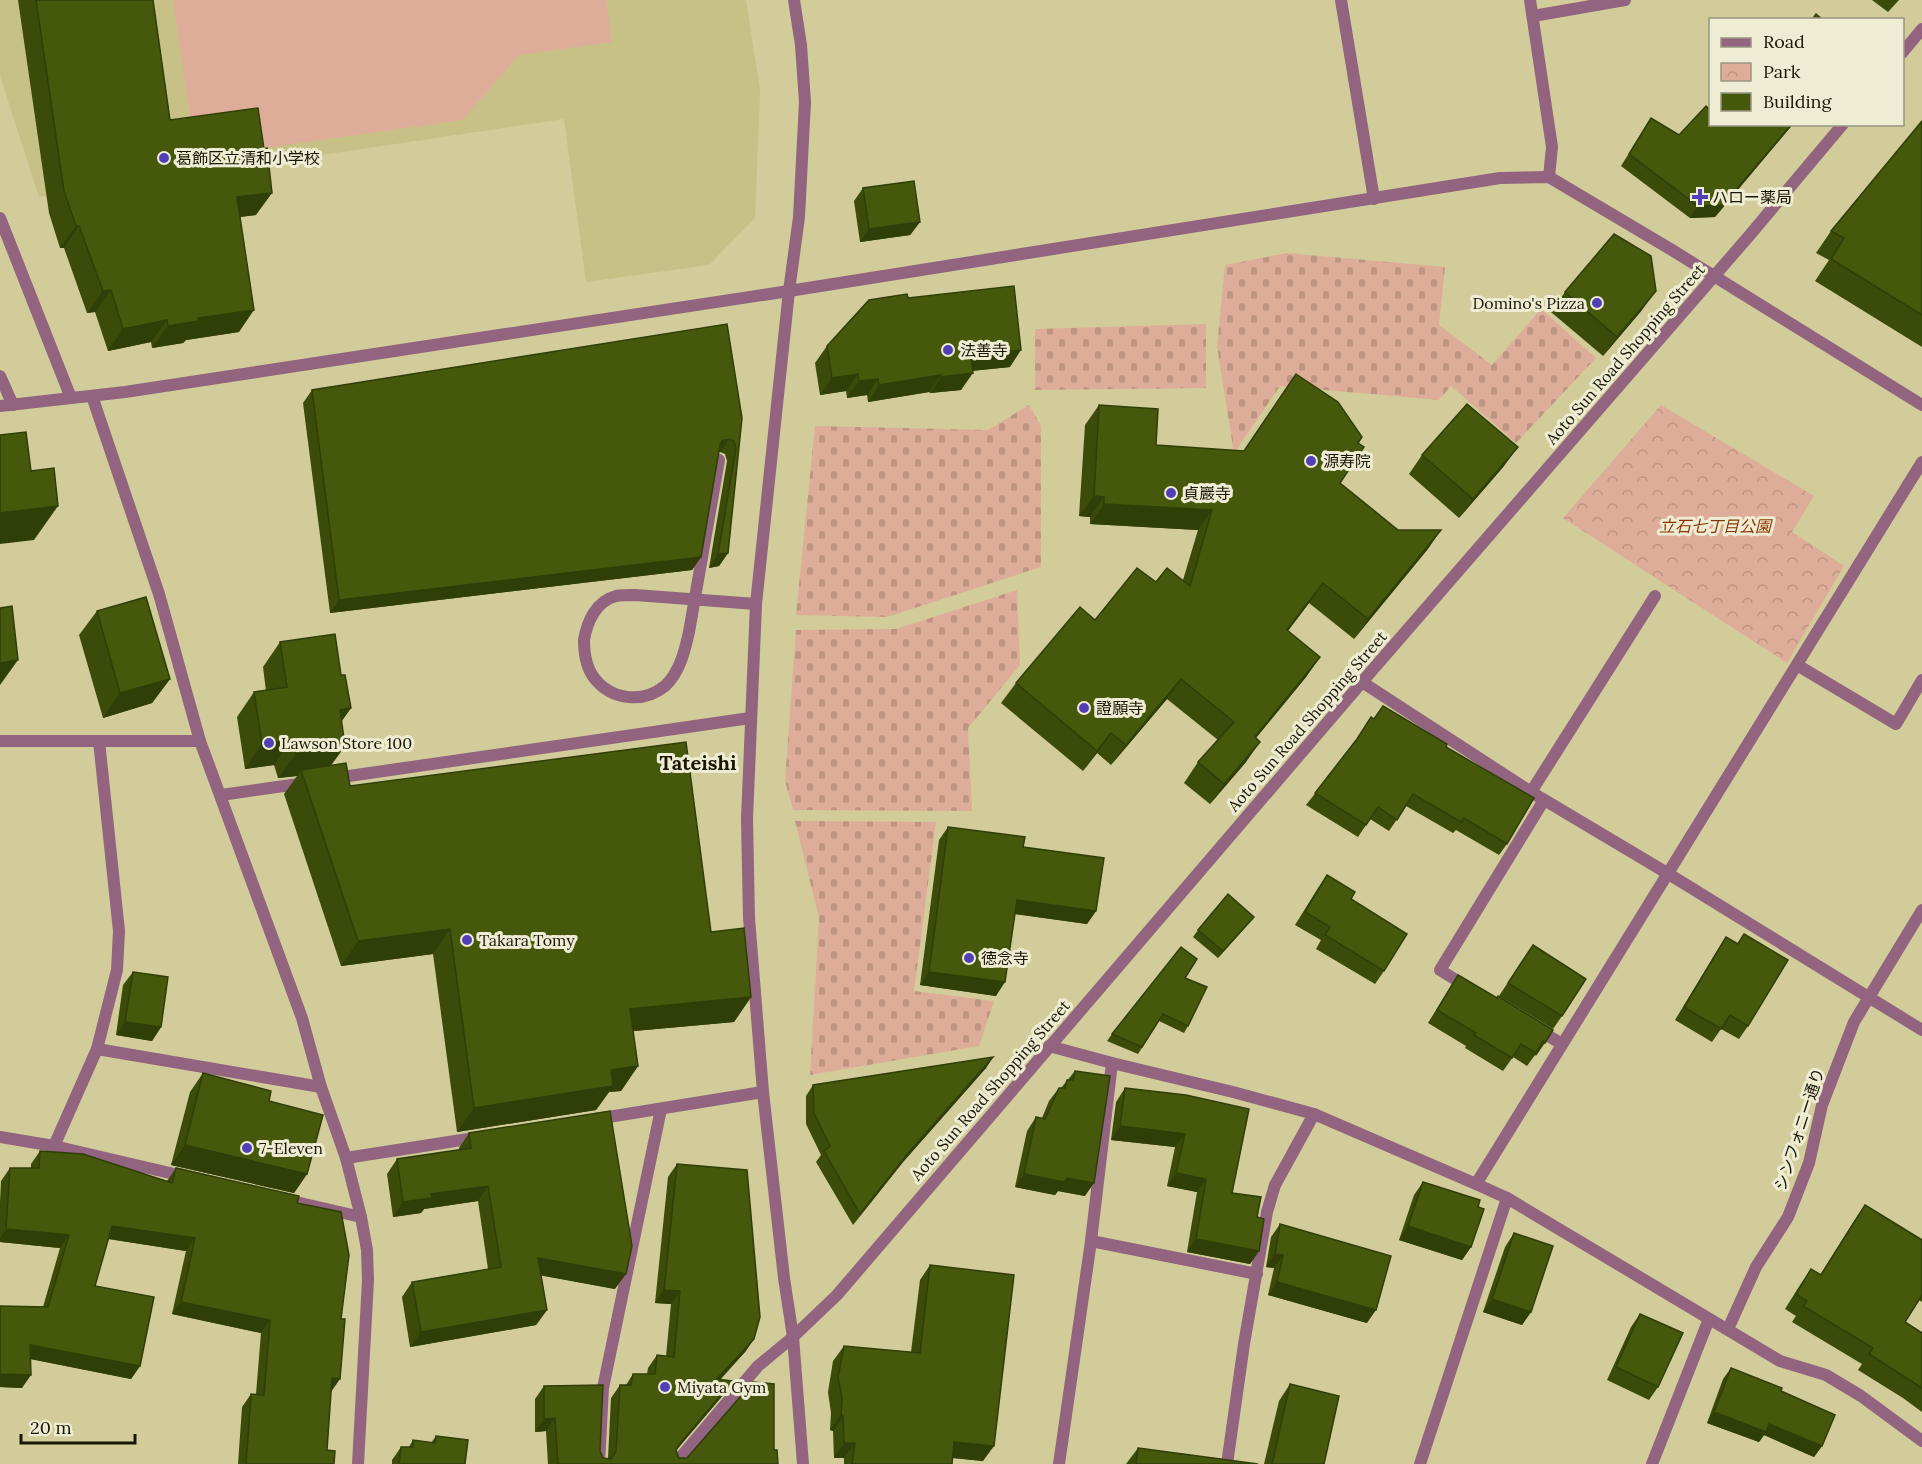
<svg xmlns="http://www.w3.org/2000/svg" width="1922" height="1464" font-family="Lora,'Noto Sans JP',serif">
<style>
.built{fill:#c7c187}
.grass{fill:#dead99}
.cemetery{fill:url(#cemetery-stones)}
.park{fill:url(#park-crowns)}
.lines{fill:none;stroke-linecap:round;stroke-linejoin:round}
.service{stroke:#92647f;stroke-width:12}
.minor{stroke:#92647f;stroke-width:12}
.tertiary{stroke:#92647f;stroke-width:12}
.service-bridge{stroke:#92647f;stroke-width:12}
.wall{fill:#3b4c0a}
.shaded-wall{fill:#303e08}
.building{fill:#45580c;stroke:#303e08;stroke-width:1.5}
.poi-dot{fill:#503fb7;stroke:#eeecd2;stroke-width:2}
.labels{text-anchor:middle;stroke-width:6;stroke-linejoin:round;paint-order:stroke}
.poi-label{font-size:16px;fill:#191704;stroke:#eeecd2;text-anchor:start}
.street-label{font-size:16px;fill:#191704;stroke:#eeecd2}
.park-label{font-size:16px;font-style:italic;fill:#8b3403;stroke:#eeecd2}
.quarter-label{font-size:20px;font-weight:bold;fill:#191704;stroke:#eeecd2}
</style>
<defs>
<pattern id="cemetery-stones" width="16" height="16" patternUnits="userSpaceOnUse" patternTransform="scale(1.5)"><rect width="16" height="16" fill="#dead99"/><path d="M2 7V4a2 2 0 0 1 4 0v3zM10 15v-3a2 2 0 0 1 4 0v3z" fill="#be9482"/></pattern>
<pattern id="park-crowns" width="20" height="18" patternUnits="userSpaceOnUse" patternTransform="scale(1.5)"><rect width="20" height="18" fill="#dead99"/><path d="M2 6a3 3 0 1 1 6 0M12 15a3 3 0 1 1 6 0" fill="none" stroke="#be9482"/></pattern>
</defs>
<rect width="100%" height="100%" fill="#d1cc99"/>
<!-- built -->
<polygon class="built" points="0,0 746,0 760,90 755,218 709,265 586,282 564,119 39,197 0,76"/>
<!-- grass -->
<polygon class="grass" points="173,0 606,0 612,42 519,55 462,120 258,149 192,130"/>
<!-- cemetery -->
<g class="cemetery">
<polygon points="1287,253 1445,267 1439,325 1492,365 1541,309 1596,358 1516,443 1451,386 1439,400 1280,386 1234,453 1217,347 1225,265"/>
<polygon points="1206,324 1206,388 1035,390 1035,329"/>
<polygon points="1029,405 1041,426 1041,567 887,617 796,615 815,426 988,430"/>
<polygon points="1017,590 1020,665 968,728 972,811 793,810 785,781 796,630 896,629"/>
<polygon points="795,821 936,822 914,991 994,1001 979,1046 810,1075 819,918"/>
</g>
<!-- park -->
<polygon class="park" points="1661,405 1814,496 1792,532 1844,566 1787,663 1563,518"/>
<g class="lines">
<!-- service -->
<g class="service">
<polyline points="1341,0 1374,199"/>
<polyline points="1533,16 1625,0"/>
<polyline points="0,376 13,405"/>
<path d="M 584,640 C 587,622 596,601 616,596 C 622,595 629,595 635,595 L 756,604"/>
<polyline points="1797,665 1896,724 1922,680"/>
<polyline points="1531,792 1655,596"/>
<polyline points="1469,988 1440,970 1544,800"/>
<polyline points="1535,1028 1562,1044"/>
<polyline points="1476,1184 1922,462"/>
<polyline points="1420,1464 1507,1198"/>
</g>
<!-- minor -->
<g class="minor">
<polyline points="1530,0 1552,147 1549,177"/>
<polyline points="92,396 159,594 200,741 302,1018 321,1087 346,1158 361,1217 367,1250 368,1280 358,1464"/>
<polyline points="1362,682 1531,792 1667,873 1922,1030"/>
<polyline points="0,741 200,741"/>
<polyline points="335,778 750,718"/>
<polyline points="221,795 305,783"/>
<polyline points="1049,1046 1112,1063 1233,1092 1314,1114 1476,1184 1507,1198 1780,1361 1826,1375 1861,1396 1922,1441"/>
<polyline points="97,1049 321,1087"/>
<polyline points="596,1119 763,1092"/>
<polyline points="0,1137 54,1146 187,1177"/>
<polyline points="54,1146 97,1049 117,970 119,931 99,741"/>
<polyline points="346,1158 481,1137"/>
<polyline points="283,1199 361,1217"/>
<polyline points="1091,1241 1257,1274"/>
<polyline points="1728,1329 1756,1267 1788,1217 1809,1163 1822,1105 1854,1022 1922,910"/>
<polyline points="599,1464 603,1388 661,1109"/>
<polyline points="675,1464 758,1366 793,1337"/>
<polyline points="1059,1464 1091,1241 1112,1063"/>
<polyline points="1227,1464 1244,1344 1267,1212 1275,1185 1314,1114"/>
<polyline points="1652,1464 1709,1319"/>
</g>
<!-- tertiary -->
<g class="tertiary">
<polyline points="794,0 801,45 805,102 799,217 789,291 756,604 747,819 749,918 763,1092 784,1278 793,1337 803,1464"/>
<polyline points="1902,53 1922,29"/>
<polyline points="0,218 71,398"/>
<polyline points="0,406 125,392 789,291 1500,178 1549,177 1672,250 1922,405"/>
<polyline points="793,1337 837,1295 1362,682 1749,236 1843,124"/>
</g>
<!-- service-bridge -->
<path class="service-bridge" d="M 584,640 C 584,654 586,668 595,679 C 613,701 644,703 665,686 C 680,672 685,650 689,632 L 719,460"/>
</g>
<!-- wall -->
<g class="wall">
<polygon points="18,0 153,0 170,120 256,215 240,217 239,332 186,340 183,343 152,348 151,342 108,351 95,312 87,313 64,248 60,248 49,213"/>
<polygon points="1872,0 1899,0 1888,12"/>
<polygon points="1651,118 1679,135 1710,124 1793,124 1715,217 1690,218 1621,166"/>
<polygon points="1922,121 1922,347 1815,281 1829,260 1816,253 1831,231"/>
<polygon points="863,188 920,222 910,235 860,242 854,201"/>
<polygon points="1565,292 1642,310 1603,356 1551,312"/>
<polygon points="908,298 1010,367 972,371 961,390 930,393 929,392 868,402 867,395 847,398 846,391 820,395 815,363 827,346"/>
<polygon points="1296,374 1358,443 1340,483 1398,530 1441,530 1427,550 1354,639 1309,603 1288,631 1320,657 1306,677 1256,738 1246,762 1210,804 1184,783 1198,762 1218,740 1167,699 1111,765 1097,753 1083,771 1001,703 1016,683 1095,620 1156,582 1183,580 1198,530 1090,524 1090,517 1079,516 1085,425 1099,405 1156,445 1244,451"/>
<polygon points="312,390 742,418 728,553 719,566 709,568 727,461 725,454 720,452 719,452 701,557 692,570 330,613 303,403"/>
<polygon points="1422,455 1504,466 1459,518 1409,474"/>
<polygon points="97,611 170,679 152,703 103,718 79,635"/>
<polygon points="280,642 341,675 351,708 341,722 345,746 331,765 350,786 711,932 751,997 734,1022 633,1031 638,1066 621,1091 609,1092 596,1110 457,1132 433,954 341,966 284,794 297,776 278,778 274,765 245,769 237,717 254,692 266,691 263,667"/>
<polygon points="1383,706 1446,747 1507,844 1499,855 1456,830 1453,833 1406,806 1389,831 1370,819 1358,837 1306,805 1353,745 1371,717 1374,719"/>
<polygon points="948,827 1023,847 1096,911 1087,924 1015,914 996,996 920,985 939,840"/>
<polygon points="1327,875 1384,971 1375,984 1316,949 1321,940 1295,925 1318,888"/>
<polygon points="1254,917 1218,958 1193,937 1198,930"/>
<polygon points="1744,934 1748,1026 1739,1039 1721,1029 1712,1042 1675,1020 1717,951 1726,937 1737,944"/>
<polygon points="1524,958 1562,1016 1553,1029 1499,996"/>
<polygon points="133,972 161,1027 152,1041 116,1035 123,985"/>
<polygon points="1458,975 1545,1043 1536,1056 1535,1055 1527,1066 1513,1057 1503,1071 1465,1048 1466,1046 1428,1023 1449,989"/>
<polygon points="1185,978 1188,1026 1184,1033 1159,1021 1138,1054 1107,1041 1112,1034"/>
<polygon points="993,1057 986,1068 903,1162 853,1225 816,1162 821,1155 806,1124 806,1096 813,1085"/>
<polygon points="1075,1071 1085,1196 1058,1191 1055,1195 1015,1187 1027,1131 1036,1117 1042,1118 1049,1101 1059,1088 1061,1088"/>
<polygon points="203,1073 269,1101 307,1174 294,1193 171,1165 190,1092"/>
<polygon points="1125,1088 1186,1095 1232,1193 1257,1217 1259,1251 1250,1264 1187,1252 1197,1192 1167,1186 1175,1147 1111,1140 1116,1102"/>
<polygon points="469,1133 615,1289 541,1275 547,1310 536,1325 410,1347 402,1297 412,1282 488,1269 478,1201 424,1209 421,1213 393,1217 387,1174 397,1159 459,1150 459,1148"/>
<polygon points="40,1151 167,1181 176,1168 297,1203 331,1392 327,1450 334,1464 238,1464 242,1407 251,1394 256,1394 261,1333 172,1314 186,1251 108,1239 95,1286 140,1366 131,1379 30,1359 22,1388 0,1387 0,1306 43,1307 60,1248 0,1242 0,1202 1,1181 10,1168 31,1168 31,1164"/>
<polygon points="677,1164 754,1339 745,1352 720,1380 724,1394 676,1450 679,1458 687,1458 774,1450 778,1464 548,1464 546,1431 535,1432 535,1399 544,1386 600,1451 603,1458 608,1458 611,1398 620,1385 626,1385 633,1374 647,1374 648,1368 657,1355 666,1356 671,1304 655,1303 668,1177"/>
<polygon points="1423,1182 1478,1207 1471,1247 1462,1260 1399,1240 1414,1195"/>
<polygon points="1865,1205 1922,1240 1922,1302 1919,1300 1905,1322 1922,1333 1922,1412 1903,1398 1858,1370 1862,1364 1792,1322 1796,1316 1785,1309 1800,1285 1811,1269 1820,1275 1854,1221"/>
<polygon points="1280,1224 1367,1323 1268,1295 1274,1268 1266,1267 1271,1237"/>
<polygon points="1514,1233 1531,1312 1522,1325 1483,1312 1505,1247"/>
<polygon points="930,1265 983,1461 952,1458 952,1464 844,1464 844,1458 834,1458 833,1431 830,1430 831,1413 828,1392 833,1361 844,1346 911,1352 920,1280"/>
<polygon points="1640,1314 1658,1387 1649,1400 1607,1380 1631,1327"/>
<polygon points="1731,1368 1781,1391 1822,1446 1814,1457 1764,1435 1759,1442 1707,1423 1723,1379"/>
<polygon points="1290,1384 1324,1464 1264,1464 1279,1401"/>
<polygon points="436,1436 465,1464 392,1464 392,1460 401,1447 409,1447 413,1440 431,1443"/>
<polygon points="1138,1448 1258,1464 1126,1464"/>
</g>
<!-- shaded-wall -->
<g class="shaded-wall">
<polygon points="1792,124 1793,124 1715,217 1690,218 1698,206"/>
<polygon points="272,193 256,215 222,219 237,197"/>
<polygon points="920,222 910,235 860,242 869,229"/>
<polygon points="76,226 79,226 64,248 60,248"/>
<polygon points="111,290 95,312 87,313 103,291"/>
<polygon points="1656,291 1642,310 1603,356 1617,337"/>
<polygon points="254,310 239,332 186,340 183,343 152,348 168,326 198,318"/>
<polygon points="167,320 151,342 108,351 123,329"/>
<polygon points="1021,350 1010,367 960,372 971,356"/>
<polygon points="973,373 961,390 930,393 941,377"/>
<polygon points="858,374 846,391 820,395 832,378"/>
<polygon points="941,375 929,392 868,402 879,385"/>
<polygon points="878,379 867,395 847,398 859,381"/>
<polygon points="729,439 720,452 713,454 722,441"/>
<polygon points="1518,447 1504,466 1459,518 1473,499"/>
<polygon points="1094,496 1104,497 1090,517 1079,516"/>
<polygon points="1104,504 1212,510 1198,530 1090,524"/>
<polygon points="58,506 34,540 0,544 0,513"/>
<polygon points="1441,530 1427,550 1354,639 1368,619"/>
<polygon points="728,553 719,566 709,568 718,554"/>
<polygon points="701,557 692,570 330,613 339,600"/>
<polygon points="1323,583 1309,603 1273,650 1287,630"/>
<polygon points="1320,657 1306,677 1240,757 1255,737"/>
<polygon points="18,660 0,685 0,663"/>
<polygon points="170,679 152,703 103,718 120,693"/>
<polygon points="1181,679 1167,699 1111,765 1126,745"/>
<polygon points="351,708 333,733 340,710"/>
<polygon points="1111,733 1097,753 1083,771 1097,751"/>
<polygon points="291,740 274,765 245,769 262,744"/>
<polygon points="1260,742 1246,762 1210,804 1224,784"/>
<polygon points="345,746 327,771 301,770 297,776 278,778 296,754"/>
<polygon points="1017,900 1096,911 1087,924 1008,913"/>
<polygon points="1254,917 1249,923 1218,958 1223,951"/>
<polygon points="450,929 433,954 341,966 358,941"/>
<polygon points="929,972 1005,982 996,996 920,985"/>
<polygon points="751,997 734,1022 613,1033 630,1009"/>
<polygon points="125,1022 161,1027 152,1041 116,1035"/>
<polygon points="993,1057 986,1068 903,1162 853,1225 910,1151"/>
<polygon points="638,1066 621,1091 609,1092 596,1110 457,1132 474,1108 611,1070"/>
<polygon points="1120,1126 1185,1134 1175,1147 1111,1140"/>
<polygon points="185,1145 307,1174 294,1193 171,1165"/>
<polygon points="1176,1173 1206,1179 1197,1192 1167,1186"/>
<polygon points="1024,1174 1067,1178 1094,1183 1085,1196 1058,1191 1055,1195 1015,1187"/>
<polygon points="488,1186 478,1201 424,1209 421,1213 393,1217 403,1202 431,1194"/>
<polygon points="112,1226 195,1238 186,1251 103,1238"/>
<polygon points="1408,1226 1471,1247 1462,1260 1399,1240"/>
<polygon points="6,1229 69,1235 60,1248 0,1242 0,1238"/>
<polygon points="1196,1239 1259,1251 1250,1264 1187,1252"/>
<polygon points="1275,1254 1283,1255 1274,1268 1266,1267"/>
<polygon points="538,1258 626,1274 615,1289 527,1273"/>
<polygon points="1277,1282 1376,1310 1367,1323 1268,1295"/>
<polygon points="664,1290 680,1291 671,1304 655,1303"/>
<polygon points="1492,1299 1531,1312 1522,1325 1483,1312"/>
<polygon points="181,1302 270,1320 261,1333 172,1314"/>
<polygon points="547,1310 536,1325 410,1347 421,1332"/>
<polygon points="754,1339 745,1352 708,1392 717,1379"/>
<polygon points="30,1345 140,1366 131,1379 21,1357"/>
<polygon points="0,1374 31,1375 22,1388 0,1387"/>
<polygon points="332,1378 340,1379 331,1392"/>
<polygon points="733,1381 724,1394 669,1459 678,1446"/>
<polygon points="1714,1412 1769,1424 1822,1446 1814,1457 1764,1435 1759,1442 1707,1423"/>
<polygon points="841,1415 843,1416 833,1431 830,1430"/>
<polygon points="555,1418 546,1431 535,1432 544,1419"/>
<polygon points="954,1442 994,1446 983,1461 944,1457"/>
<polygon points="844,1443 855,1443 844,1458 834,1458"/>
</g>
<!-- building -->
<g class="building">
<polygon points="36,0 153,0 170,120 258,108 264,149 267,148 272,193 237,197 254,310 198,318 199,321 168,326 167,320 123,329 111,290 103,291 79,226 76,226 64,191"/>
<polygon points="1816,14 1823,20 1812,20"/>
<polygon points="1706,106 1709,109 1710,107 1710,124 1792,124 1723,205 1698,206 1629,154 1651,118 1679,135"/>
<polygon points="1922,121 1922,315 1831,259 1844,238 1831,231"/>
<polygon points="914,181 920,222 869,229 863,188"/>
<polygon points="1614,234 1651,256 1656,291 1617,337 1565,292"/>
<polygon points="1014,286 1021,350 971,356 973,373 941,377 941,375 879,385 878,379 859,381 858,374 832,378 827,346 869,300 907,294 908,298"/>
<polygon points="727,324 742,418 728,553 718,554 736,448 734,441 729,439 722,441 720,445 701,557 339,600 312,390"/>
<polygon points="1296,374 1338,402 1362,437 1358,443 1364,447 1340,483 1398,530 1441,530 1368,619 1323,583 1287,630 1320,657 1255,737 1260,742 1224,784 1198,762 1234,722 1181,679 1126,745 1111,733 1097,751 1016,683 1080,607 1095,620 1137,568 1156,582 1167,568 1190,586 1212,510 1104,504 1104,497 1094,496 1099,405 1158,409 1156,445 1244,451"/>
<polygon points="1467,404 1518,447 1473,499 1422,455"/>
<polygon points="26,432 31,471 54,468 58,506 0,513 0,435"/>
<polygon points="146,597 170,679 120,693 97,611"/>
<polygon points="12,606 18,660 0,663 0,608"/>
<polygon points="335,634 341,675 345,675 351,708 340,710 345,746 296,754 291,740 262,744 254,692 287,687 280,642"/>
<polygon points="1383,706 1447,744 1446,747 1534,798 1507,844 1464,818 1461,822 1413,794 1397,820 1378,807 1366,825 1315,793 1357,739 1371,717 1374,719"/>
<polygon points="686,742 711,932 744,928 751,997 630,1009 638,1066 611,1070 613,1086 474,1108 450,929 358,941 301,770 346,763 350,786"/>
<polygon points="948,827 1025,837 1023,847 1104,858 1096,911 1017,900 1005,982 929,972"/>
<polygon points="1327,875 1355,892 1351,899 1407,934 1384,971 1325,935 1330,927 1305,912"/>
<polygon points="1228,894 1254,917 1223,951 1198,930"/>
<polygon points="1744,934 1788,960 1748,1026 1730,1015 1721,1029 1684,1007 1726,937 1738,944"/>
<polygon points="1533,945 1586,979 1562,1016 1508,983"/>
<polygon points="1181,947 1197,959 1185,978 1207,987 1188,1026 1163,1014 1142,1047 1112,1034"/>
<polygon points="133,972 168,977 161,1027 125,1022"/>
<polygon points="1458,975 1497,998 1498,996 1553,1030 1545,1043 1543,1041 1536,1053 1521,1044 1512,1058 1474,1035 1476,1033 1437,1010"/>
<polygon points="993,1057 910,1151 860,1214 824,1151 830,1146 814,1113 813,1085"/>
<polygon points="1075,1071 1110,1076 1094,1183 1067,1178 1064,1182 1024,1174 1036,1117 1045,1119 1059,1088 1065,1088 1067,1080 1073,1080"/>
<polygon points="203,1073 271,1091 269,1101 323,1115 307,1174 185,1145"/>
<polygon points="1125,1088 1186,1095 1249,1109 1232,1193 1261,1197 1257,1217 1264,1219 1259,1251 1196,1239 1206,1179 1176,1173 1185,1134 1120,1126"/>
<polygon points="610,1111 632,1246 626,1274 538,1258 547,1310 421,1332 412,1282 501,1267 488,1186 431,1194 432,1198 403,1202 397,1159 471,1148 469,1133"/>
<polygon points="40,1151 83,1154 172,1183 176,1168 299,1196 297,1203 341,1212 349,1255 341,1319 345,1319 340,1379 332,1378 327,1450 335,1451 334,1464 246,1464 251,1394 264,1395 270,1320 181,1302 195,1238 112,1226 95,1286 154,1297 140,1366 30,1345 31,1375 0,1374 0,1306 48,1307 69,1235 6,1229 10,1168 39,1168"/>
<polygon points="677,1164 747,1170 760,1317 754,1339 717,1379 733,1381 678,1446 676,1450 679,1458 687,1458 753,1382 774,1384 774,1450 777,1450 778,1464 558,1464 555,1418 544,1419 544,1386 603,1385 600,1451 603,1458 611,1459 616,1451 620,1385 631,1385 633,1374 655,1374 657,1355 674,1357 680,1291 664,1290"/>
<polygon points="1423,1182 1480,1200 1478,1207 1484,1209 1471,1247 1408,1226"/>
<polygon points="1865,1205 1922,1240 1922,1295 1905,1322 1922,1333 1922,1388 1869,1354 1873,1348 1803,1306 1807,1301 1796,1294 1811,1269 1821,1275"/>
<polygon points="1280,1224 1391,1256 1376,1310 1277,1282 1283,1255 1275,1254"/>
<polygon points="1514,1233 1553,1246 1531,1312 1492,1299"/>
<polygon points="930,1265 1014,1275 994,1446 954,1442 952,1464 852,1464 855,1443 844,1443 843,1416 841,1415 842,1398 838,1377 844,1346 920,1353"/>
<polygon points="1640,1314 1683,1333 1658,1387 1616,1367"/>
<polygon points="1731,1368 1782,1388 1781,1391 1835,1415 1822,1446 1769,1424 1766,1432 1714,1412"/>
<polygon points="1290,1384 1339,1396 1324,1464 1272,1464"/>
<polygon points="436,1436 468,1440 465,1464 399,1464 401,1447 413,1447 413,1440 435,1443"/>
<polygon points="1138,1448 1258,1464 1136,1464"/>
</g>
<!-- markers -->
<g class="poi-dot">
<circle cx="164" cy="158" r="6"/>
<path d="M1697 188h6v6h6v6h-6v6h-6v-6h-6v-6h6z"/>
<circle cx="1597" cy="303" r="6"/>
<circle cx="948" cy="350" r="6"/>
<circle cx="1311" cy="461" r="6"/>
<circle cx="1171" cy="493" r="6"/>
<circle cx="1084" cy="708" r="6"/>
<circle cx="269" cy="743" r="6"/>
<circle cx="467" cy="940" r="6"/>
<circle cx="969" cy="958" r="6"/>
<circle cx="247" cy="1148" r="6"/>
<circle cx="665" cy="1387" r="6"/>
</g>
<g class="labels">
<!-- poi labels -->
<g class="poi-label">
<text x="176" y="164">葛飾区立清和小学校</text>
<text x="1712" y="203">ハロー薬局</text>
<text x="1585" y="309" text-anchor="end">Domino's Pizza</text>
<text x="960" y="356">法善寺</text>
<text x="1323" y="467">源寿院</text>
<text x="1183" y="499">貞巖寺</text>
<text x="1096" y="714">證願寺</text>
<text x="281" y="749">Lawson Store 100</text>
<text x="479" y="946">Takara Tomy</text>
<text x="981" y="964">徳念寺</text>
<text x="259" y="1154">7-Eleven</text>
<text x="677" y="1393">Miyata Gym</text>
</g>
<!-- street labels -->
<g class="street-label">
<text transform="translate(1625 354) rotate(-49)" y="6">Aoto Sun Road Shopping Street</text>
<text transform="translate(1307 721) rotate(-49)" y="6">Aoto Sun Road Shopping Street</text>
<text transform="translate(990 1090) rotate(-49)" y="6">Aoto Sun Road Shopping Street</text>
<text transform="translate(1799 1129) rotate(-72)" y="6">シンフォニー通り</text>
</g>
<!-- park labels -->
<g class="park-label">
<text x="1715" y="532">立石七丁目公園</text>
</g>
<!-- quarter labels -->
<g class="quarter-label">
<text x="698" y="770">Tateishi</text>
</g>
</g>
<!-- legend -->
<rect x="1709" y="18" width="195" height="108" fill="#eeecd2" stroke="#999780" stroke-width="1.5"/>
<rect x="1721" y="38" width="30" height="9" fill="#92647f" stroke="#999780" stroke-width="1.5"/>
<text x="1763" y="48" font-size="18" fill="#191704">Road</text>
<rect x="1721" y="63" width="30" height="18" fill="url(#park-crowns)" stroke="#999780" stroke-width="1.5"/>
<text x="1763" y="78" font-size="18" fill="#191704">Park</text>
<rect x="1721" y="93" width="30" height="18" fill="#45580c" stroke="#999780" stroke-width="1.5"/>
<text x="1763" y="108" font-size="18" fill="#191704">Building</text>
<!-- scale -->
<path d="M21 1434v9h114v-9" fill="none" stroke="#191704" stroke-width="3"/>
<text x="30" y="1434" font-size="18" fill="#191704" stroke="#eeecd2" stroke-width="4.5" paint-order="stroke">20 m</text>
</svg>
